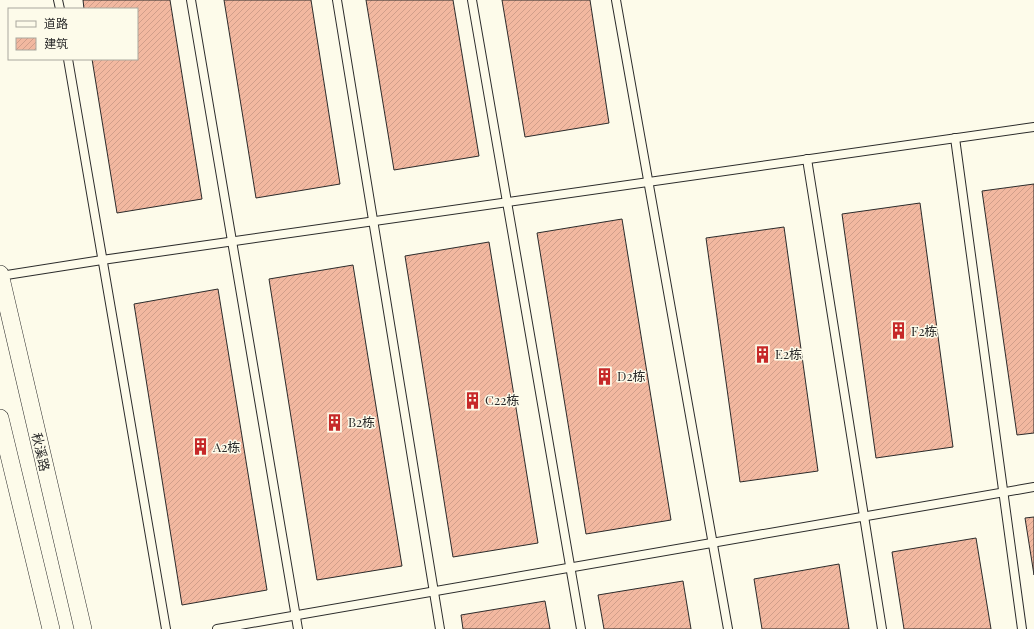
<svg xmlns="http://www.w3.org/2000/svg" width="1034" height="629" font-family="'Playfair Display','Noto Sans SC',serif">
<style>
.building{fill:url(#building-hatch);stroke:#2b2b2b}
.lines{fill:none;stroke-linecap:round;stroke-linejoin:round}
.service-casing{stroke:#2b2b2b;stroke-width:10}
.minor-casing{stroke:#2b2b2b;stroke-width:18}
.service{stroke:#fdfbea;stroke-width:8}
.minor{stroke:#fdfbea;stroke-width:17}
.labels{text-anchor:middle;stroke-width:3;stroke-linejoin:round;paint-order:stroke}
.poi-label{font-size:13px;fill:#2b2b2b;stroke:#fdfbea;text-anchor:start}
.street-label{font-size:13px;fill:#2b2b2b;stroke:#fdfbea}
</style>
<defs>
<pattern id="building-hatch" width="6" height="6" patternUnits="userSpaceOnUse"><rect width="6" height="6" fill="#f2b8a0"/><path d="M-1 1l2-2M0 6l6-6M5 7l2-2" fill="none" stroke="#d09e8a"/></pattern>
</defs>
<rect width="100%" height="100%" fill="#fdfbea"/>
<!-- building -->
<g class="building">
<polygon points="83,0 170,0 202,199 117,213 92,59 137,59 137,9 84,9"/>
<polygon points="224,0 311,0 340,184 256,198"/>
<polygon points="366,0 453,0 479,156 394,170"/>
<polygon points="502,0 590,0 609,123 525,137"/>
<polygon points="1034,184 1034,433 1017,435 982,191"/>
<polygon points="920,203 953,447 876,458 842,214"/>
<polygon points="622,219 671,520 586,534 537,233"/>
<polygon points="784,227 818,471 740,482 706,238"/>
<polygon points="489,242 538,543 453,557 405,256"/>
<polygon points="353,265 402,566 317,580 269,279"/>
<polygon points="218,289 267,590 182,605 134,304"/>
<polygon points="1034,517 1034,575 1025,518"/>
<polygon points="976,538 991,629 904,629 892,552"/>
<polygon points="839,564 849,629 762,629 754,579"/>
<polygon points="683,581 691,629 604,629 598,595"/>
<polygon points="545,601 550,629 463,629 461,615"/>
</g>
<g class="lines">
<defs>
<g id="service">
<polyline points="58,0 60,9"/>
<polyline points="191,0 298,629"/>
<polyline points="337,0 440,629"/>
<polyline points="472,0 581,629"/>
<polyline points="616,0 728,629"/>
<polyline points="68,59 166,629"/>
<polyline points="955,138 1022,629"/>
<polyline points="807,159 882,629"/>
<polyline points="0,276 102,260 1034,127"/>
<polyline points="217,629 1034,487"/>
</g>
<g id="minor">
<polyline points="0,274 83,629"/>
<polyline points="0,418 51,629"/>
</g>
</defs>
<!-- service casing -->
<use href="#service" class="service-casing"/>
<!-- minor casing -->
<use href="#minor" class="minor-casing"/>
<!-- service -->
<use href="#service" class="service"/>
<!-- minor -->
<use href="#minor" class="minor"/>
</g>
<!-- icons -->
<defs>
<symbol id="building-bare" viewBox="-9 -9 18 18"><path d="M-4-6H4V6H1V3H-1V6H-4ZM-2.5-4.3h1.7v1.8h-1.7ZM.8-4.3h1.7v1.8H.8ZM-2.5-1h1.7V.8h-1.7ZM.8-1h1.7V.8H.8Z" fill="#c62828" stroke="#fdfbea" stroke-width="2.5" paint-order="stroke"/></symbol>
</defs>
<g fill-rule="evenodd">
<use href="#building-bare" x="886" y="318" width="25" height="25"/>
<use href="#building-bare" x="750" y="342" width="25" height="25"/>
<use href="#building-bare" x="592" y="364" width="25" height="25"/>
<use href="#building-bare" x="460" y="388" width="25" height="25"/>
<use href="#building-bare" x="322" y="410" width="25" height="25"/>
<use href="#building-bare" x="188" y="434" width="25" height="25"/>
</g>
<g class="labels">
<!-- poi labels -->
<g class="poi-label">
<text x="911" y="336">F2栋</text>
<text x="775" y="359">E2栋</text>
<text x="617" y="381">D2栋</text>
<text x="485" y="405">C22栋</text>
<text x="348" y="427">B2栋</text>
<text x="213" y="452">A2栋</text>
</g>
<!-- street labels -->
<g class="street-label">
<text transform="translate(41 452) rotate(77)" y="5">秋溪路</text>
</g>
</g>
<!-- legend -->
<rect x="8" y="8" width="130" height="52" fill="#fdfbea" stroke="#a9a89e"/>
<rect x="16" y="21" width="20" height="6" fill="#fdfbea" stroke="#a9a89e"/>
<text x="44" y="28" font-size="12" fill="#2b2b2b">道路</text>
<rect x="16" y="38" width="20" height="12" fill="url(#building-hatch)" stroke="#a9a89e"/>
<text x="44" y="48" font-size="12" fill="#2b2b2b">建筑</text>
</svg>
